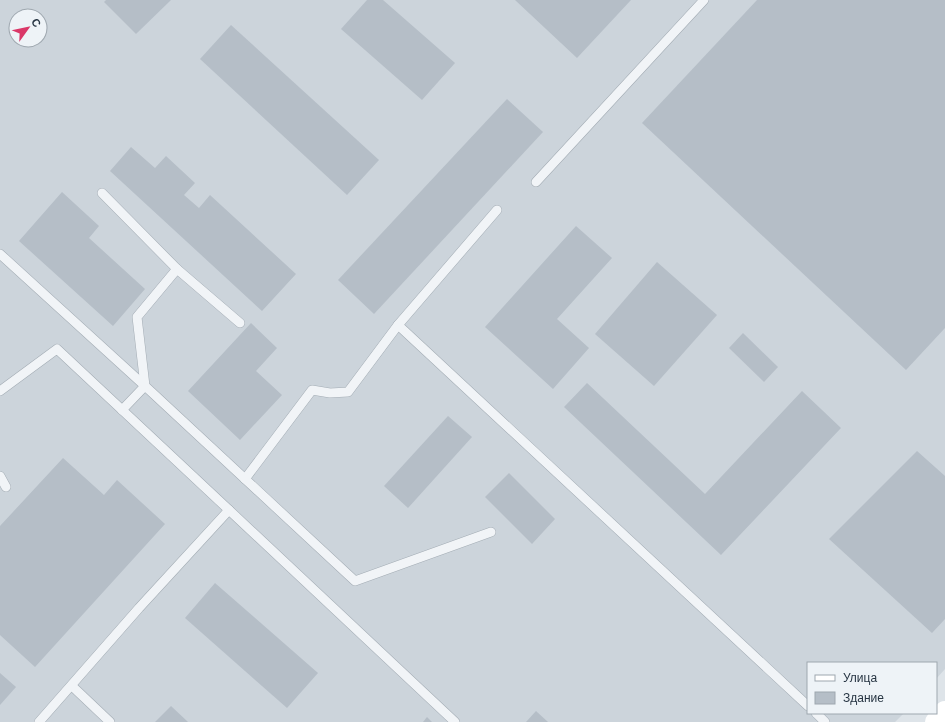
<svg xmlns="http://www.w3.org/2000/svg" width="945" height="722" font-family="Barlow,sans-serif">
<style>
.built{fill:#ccd4db;fill-rule:evenodd}
.building{fill:#b5bec7}
.lines{fill:none;stroke-linecap:round;stroke-linejoin:round}
.lane-casing{stroke:#a3acb4;stroke-width:10}
.lane{stroke:#f1f4f7;stroke-width:9}
.secondary{stroke:#fff;stroke-width:22}
</style>
<rect width="100%" height="100%" fill="#dee4e9"/>
<!-- built -->
<path class="built" d="M 0,0 L 945,0 L 945,669 L 936,679 L 936,663 L 808,663 L 808,713 L 904,713 L 895,722 L 0,722 ZM 16,16 L 40,16 L 40,40 L 16,40 Z"/>
<!-- building -->
<g class="building">
<polygon points="106,0 171,0 136,34 104,2"/>
<polygon points="367,0 383,0 455,63 422,100 341,29"/>
<polygon points="515,0 631,0 577,58"/>
<polygon points="757,0 945,0 945,328 906,370 642,123"/>
<polygon points="231,25 379,160 347,195 200,59"/>
<polygon points="507,99 543,132 374,314 338,280"/>
<polygon points="131,147 155,168 166,156 195,183 184,195 199,208 210,195 296,274 262,311 110,171"/>
<polygon points="62,192 99,226 89,238 145,289 113,326 19,241"/>
<polygon points="576,226 612,258 557,319 589,348 553,389 485,327"/>
<polygon points="657,262 717,315 654,386 595,334"/>
<polygon points="251,323 277,348 256,371 282,395 240,440 188,391"/>
<polygon points="743,333 778,367 764,382 729,348"/>
<polygon points="587,383 705,494 802,391 841,428 721,555 564,407"/>
<polygon points="448,416 472,437 408,508 384,486"/>
<polygon points="917,451 945,476 945,619 932,633 829,539"/>
<polygon points="63,458 104,495 117,480 165,524 35,667 0,635 0,526"/>
<polygon points="509,473 555,519 532,544 485,497"/>
<polygon points="215,583 318,673 287,708 185,618"/>
<polygon points="0,673 16,687 0,705"/>
<polygon points="171,706 188,722 155,722"/>
<polygon points="536,711 548,722 526,722"/>
<polygon points="427,717 432,722 423,722"/>
</g>
<g class="lines">
<defs>
<g id="lane">
<polyline points="536,182 704,0"/>
<polyline points="102,193 177,269"/>
<polyline points="0,254 145,386 122,410"/>
<polyline points="240,323 177,269 137,317 145,386 355,581 491,532"/>
<polyline points="398,325 808,706"/>
<polyline points="0,391 57,349 229,510"/>
<polyline points="0,476 6,487"/>
<polyline points="245,479 312,390 330,393 348,392 398,325 497,210"/>
<polyline points="72,686 110,722"/>
<polyline points="816,713 825,722"/>
<polyline points="39,722 139,608 229,510 455,722"/>
</g>
</defs>
<!-- lane casing -->
<use href="#lane" class="lane-casing"/>
<!-- lane -->
<use href="#lane" class="lane"/>
<!-- secondary -->
<polyline class="secondary" points="936,722 945,712"/>
</g>
<!-- legend -->
<rect x="807" y="662" width="130" height="52" fill="#eef3f7" stroke="#9ea7af"/>
<rect x="815" y="675" width="20" height="6" fill="#ffffff" stroke="#9ea7af"/>
<text x="843" y="682" font-size="12" fill="#263442">Улица</text>
<rect x="815" y="692" width="20" height="12" fill="#b5bec7" stroke="#9ea7af"/>
<text x="843" y="702" font-size="12" fill="#263442">Здание</text>
<!-- north arrow -->
<g transform="translate(28 28) rotate(57)"><circle r="19" fill="#eef3f7" stroke="#9ea7af"/>
<path d="M0-3L7 15L0 10L-7 15Z" fill="#da3768"/>
<text y="-6" font-size="11" font-weight="bold" text-anchor="middle" fill="#263442">С</text>
</g>
</svg>
